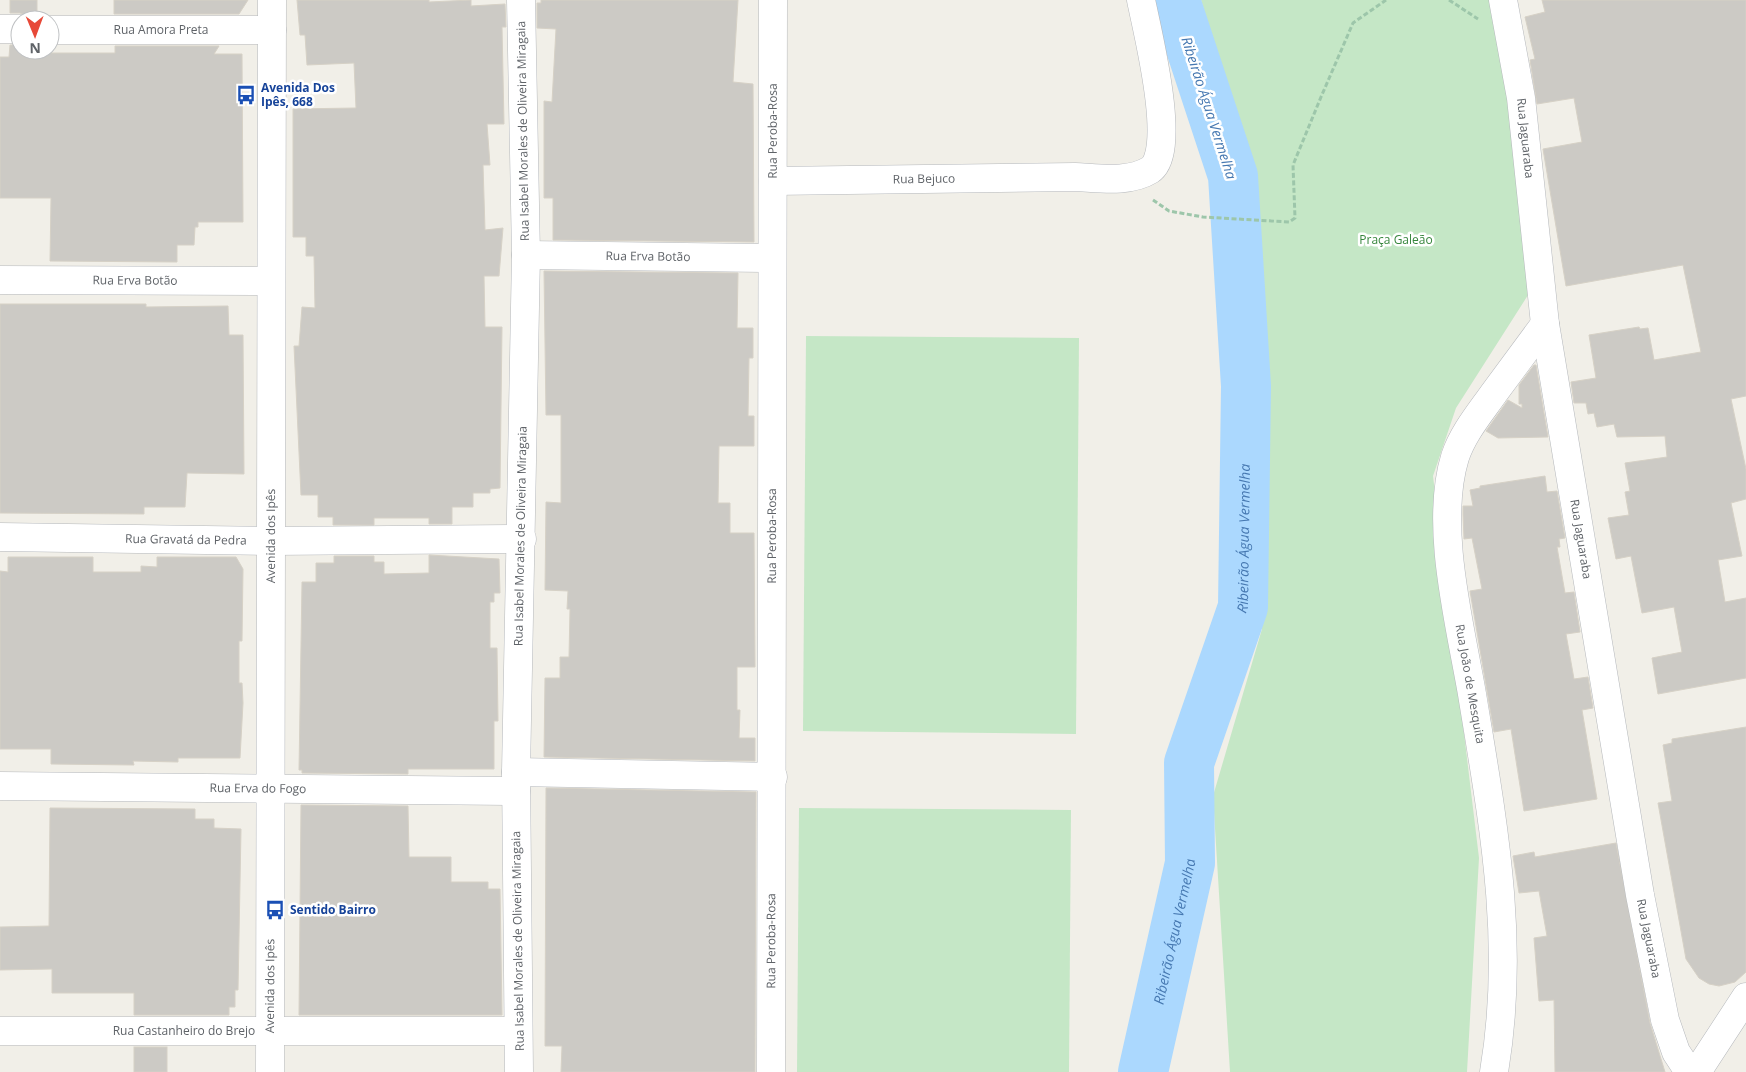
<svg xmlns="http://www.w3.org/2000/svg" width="1746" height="1072" font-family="'Open Sans',sans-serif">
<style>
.green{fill:#c5e7c6}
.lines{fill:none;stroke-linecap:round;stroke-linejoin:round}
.river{stroke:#abd8fe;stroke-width:50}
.building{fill:#cccac5;stroke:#d6d1c6}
.minor-casing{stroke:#b5b8bc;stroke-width:29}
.path{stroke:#9dc6aa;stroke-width:3;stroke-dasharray:5 2.5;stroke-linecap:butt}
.minor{stroke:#fff;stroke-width:28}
.labels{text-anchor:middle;stroke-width:5;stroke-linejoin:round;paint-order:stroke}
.street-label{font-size:12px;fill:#5f6368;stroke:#fff}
.transit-label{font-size:12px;font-weight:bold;fill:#164399;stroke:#fff;text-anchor:start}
.park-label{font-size:12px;fill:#37863d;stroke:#fff}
.water-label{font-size:14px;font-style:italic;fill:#4678b1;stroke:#fff}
</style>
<rect width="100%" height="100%" fill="#f1efe8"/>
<!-- green -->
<g class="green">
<polygon points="1201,0 1494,0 1544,270 1456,408 1433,476 1479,858 1467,1072 1230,1072 1213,796 1262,629 1262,451 1256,185"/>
<polygon points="806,336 1079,338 1076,734 803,731"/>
<polygon points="799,808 1071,810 1069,1072 797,1072"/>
</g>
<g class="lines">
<!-- river -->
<path class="river" id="s1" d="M 1143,1072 L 1190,863 L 1189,763 L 1243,607 L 1246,386 L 1233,176 L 1175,0"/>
</g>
<!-- building -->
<g class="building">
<polygon points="10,0 37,0 37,20 20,13 10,13"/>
<polygon points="114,0 248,0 239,14 114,14"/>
<polygon points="297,0 429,0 429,2 471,0 471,6 505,4 506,27 502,27 504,124 487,124 490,165 483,165 485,230 503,228 499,276 484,276 485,327 502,327 500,488 490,489 490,493 473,493 473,507 452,507 452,524 429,524 429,518 374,518 374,525 333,525 333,517 318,517 318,495 301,495 294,346 299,346 302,307 315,308 314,256 306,256 306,237 293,237 293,109 356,108 354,63 307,65 305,35 300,35"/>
<polygon points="541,0 738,0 733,82 753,84 754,242 553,240 553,198 544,198 544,101 552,102 556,29 537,28 537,3 541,3"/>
<polygon points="1542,0 1746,0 1746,396 1731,399 1746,469 1746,499 1731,503 1742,556 1718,560 1725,602 1746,598 1746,678 1658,694 1652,658 1682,652 1674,607 1642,613 1631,556 1616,559 1608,518 1629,515 1625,492 1630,491 1625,463 1667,457 1665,436 1617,437 1614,424 1597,427 1594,413 1588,414 1586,403 1574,403 1571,382 1596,378 1589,335 1639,327 1640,329 1648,328 1654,360 1701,352 1683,265 1566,286 1543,149 1582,142 1574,98 1537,104 1530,60 1535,59 1525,17 1545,12"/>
<polygon points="10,45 20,45 20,50 36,50 36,53 115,53 115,46 219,46 214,54 242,54 243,222 198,222 198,227 195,227 194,245 177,245 177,262 50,261 51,198 0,198 0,57 9,57"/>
<polygon points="544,271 738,273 737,328 753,328 753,358 749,358 748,416 754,416 754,446 719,446 718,503 730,503 730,533 754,533 755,667 737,667 737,710 740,710 739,738 755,738 755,761 544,757 545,678 560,678 560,657 569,657 570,609 567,609 568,591 545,590 546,502 561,503 561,415 546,415"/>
<polygon points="0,304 146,304 146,307 228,306 229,335 243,335 244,474 187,473 185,507 144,507 144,514 0,513"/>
<polygon points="1534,365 1536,365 1548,437 1498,438 1486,431 1508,400 1522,408 1522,404 1519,404 1519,385"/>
<polygon points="1545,476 1547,492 1557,491 1565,538 1559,539 1560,547 1557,547 1565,593 1574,592 1580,632 1566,634 1574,679 1588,677 1593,708 1582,710 1597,799 1524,811 1511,729 1494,732 1470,591 1482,589 1472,538 1464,539 1463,514 1463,506 1473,506 1470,490 1480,488 1480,486"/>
<polygon points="429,555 499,559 500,593 494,593 494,602 490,602 490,648 497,648 498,721 494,721 494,769 408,769 408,774 302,773 302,770 299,770 302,582 316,582 316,563 334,563 334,556 374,556 374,562 384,562 384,574 429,573"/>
<polygon points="8,557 93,557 93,572 141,572 141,566 157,567 157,557 236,557 243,569 242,641 239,641 239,683 242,683 243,703 240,758 178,758 178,762 133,761 134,765 51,764 51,749 0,749 0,571 8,572"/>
<polygon points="1746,727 1746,972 1735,982 1719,986 1709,984 1699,978 1686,959 1658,803 1672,801 1663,745 1672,743 1672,739"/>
<polygon points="546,788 756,792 755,1072 561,1072 562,1046 545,1046"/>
<polygon points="301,805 408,806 409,857 451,857 451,882 488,882 488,889 500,889 502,1015 299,1015"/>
<polygon points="50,808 195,809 195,819 214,819 214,828 241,829 238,990 235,990 235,1007 229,1007 229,1015 134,1015 134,993 52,993 52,969 0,970 0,927 49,926"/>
<polygon points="1616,843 1650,1023 1665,1072 1555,1072 1554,1000 1539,1001 1534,938 1547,936 1539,891 1519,893 1513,856 1534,852 1535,857"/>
<rect x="134" y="1047" width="33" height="25"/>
</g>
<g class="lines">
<defs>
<g id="minor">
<path id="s2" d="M 1503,0 L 1521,98 L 1545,324 L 1640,895 L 1665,1020 L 1676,1052 L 1689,1072"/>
<polyline points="0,29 20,29"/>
<path id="s3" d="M 50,30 L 272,30"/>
<path id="s4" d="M 773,181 L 1075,177 C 1099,178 1129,183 1150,170 C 1178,152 1147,30 1141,0"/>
<path id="s5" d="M 526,255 L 772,258"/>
<path id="s6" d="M 0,280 L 271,281"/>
<path id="s7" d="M 0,537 L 271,541 L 522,539"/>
<polyline points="516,772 773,777"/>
<path id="s8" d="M 0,786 L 516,791"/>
<path id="s9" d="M 0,1031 L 518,1031"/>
<path id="s10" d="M 270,1072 L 272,0"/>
<path id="s11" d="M 519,1072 L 516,772 L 526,255 L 521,0"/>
<path id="s12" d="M 771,1072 L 773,0"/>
<path d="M 1494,1072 C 1516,942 1493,822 1472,694 C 1460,624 1434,526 1455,457 C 1463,433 1480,413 1494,393 C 1511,370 1528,347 1545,324"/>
<polyline points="1697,1072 1746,997"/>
</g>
</defs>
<!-- minor casing -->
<use href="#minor" class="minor-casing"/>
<!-- path -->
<g class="path">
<polyline points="1449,0 1478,19"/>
<polyline points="1153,200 1169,211 1203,217 1289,222 1295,218 1293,165 1321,97 1353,23 1386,0"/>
</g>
<!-- minor -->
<use href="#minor" class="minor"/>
</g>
<!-- icons -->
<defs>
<symbol id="bus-bare" viewBox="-9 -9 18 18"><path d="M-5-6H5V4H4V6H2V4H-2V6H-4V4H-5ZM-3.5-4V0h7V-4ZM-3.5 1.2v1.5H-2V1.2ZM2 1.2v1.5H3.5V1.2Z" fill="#1a4fb4" stroke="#fff" stroke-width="2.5" paint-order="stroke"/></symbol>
</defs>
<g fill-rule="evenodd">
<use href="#bus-bare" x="232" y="81" width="28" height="28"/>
<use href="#bus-bare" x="261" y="896" width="28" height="28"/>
</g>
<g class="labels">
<!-- street labels -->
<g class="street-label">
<text dy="4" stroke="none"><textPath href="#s3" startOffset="111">Rua Amora Preta</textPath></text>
<text transform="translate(523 131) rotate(-91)" y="4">Rua Isabel Morales de Oliveira Miragaia</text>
<text dy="4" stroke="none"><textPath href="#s12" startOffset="941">Rua Peroba-Rosa</textPath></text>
<text dy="4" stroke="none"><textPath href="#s2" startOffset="140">Rua Jaguaraba</textPath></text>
<text dy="4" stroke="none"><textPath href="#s4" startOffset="151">Rua Bejuco</textPath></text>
<text dy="4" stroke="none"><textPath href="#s5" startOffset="122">Rua Erva Botão</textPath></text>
<text dy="4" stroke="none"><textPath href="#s6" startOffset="135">Rua Erva Botão</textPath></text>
<text dy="4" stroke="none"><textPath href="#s10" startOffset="536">Avenida dos Ipês</textPath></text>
<text dy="4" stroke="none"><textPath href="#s11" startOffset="536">Rua Isabel Morales de Oliveira Miragaia</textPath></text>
<text dy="4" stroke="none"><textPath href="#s12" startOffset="536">Rua Peroba-Rosa</textPath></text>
<text dy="4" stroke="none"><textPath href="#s7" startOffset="186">Rua Gravatá da Pedra</textPath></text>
<text dy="4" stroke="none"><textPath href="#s2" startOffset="545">Rua Jaguaraba</textPath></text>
<text transform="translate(1470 684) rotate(80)" y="4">Rua João de Mesquita</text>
<text dy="4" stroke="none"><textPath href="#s8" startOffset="258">Rua Erva do Fogo</textPath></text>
<text dy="4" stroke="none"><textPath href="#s2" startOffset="950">Rua Jaguaraba</textPath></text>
<text transform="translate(518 941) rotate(-91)" y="4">Rua Isabel Morales de Oliveira Miragaia</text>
<text dy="4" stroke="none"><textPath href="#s12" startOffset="131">Rua Peroba-Rosa</textPath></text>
<text dy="4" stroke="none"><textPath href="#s10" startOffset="86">Avenida dos Ipês</textPath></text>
<text dy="4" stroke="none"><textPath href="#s9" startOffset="184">Rua Castanheiro do Brejo</textPath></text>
</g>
<!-- transit labels -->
<g class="transit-label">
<text x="261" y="92">Avenida Dos<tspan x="261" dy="14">Ipês, 668</tspan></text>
<text x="290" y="914">Sentido Bairro</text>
</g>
<!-- park labels -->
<g class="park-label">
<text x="1396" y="244">Praça Galeão</text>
</g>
<!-- water labels -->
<g class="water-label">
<text transform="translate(1209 108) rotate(72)" y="5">Ribeirão Água Vermelha</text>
<text dy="5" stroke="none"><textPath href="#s1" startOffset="548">Ribeirão Água Vermelha</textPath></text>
<text dy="5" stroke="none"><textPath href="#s1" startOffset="144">Ribeirão Água Vermelha</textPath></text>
</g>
</g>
<!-- north arrow -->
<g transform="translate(35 35) rotate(179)"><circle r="24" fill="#ffffff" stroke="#bfc1c3"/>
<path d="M0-4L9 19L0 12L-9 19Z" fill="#e74938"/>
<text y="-8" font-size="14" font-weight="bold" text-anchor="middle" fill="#5f6368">N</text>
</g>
</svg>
